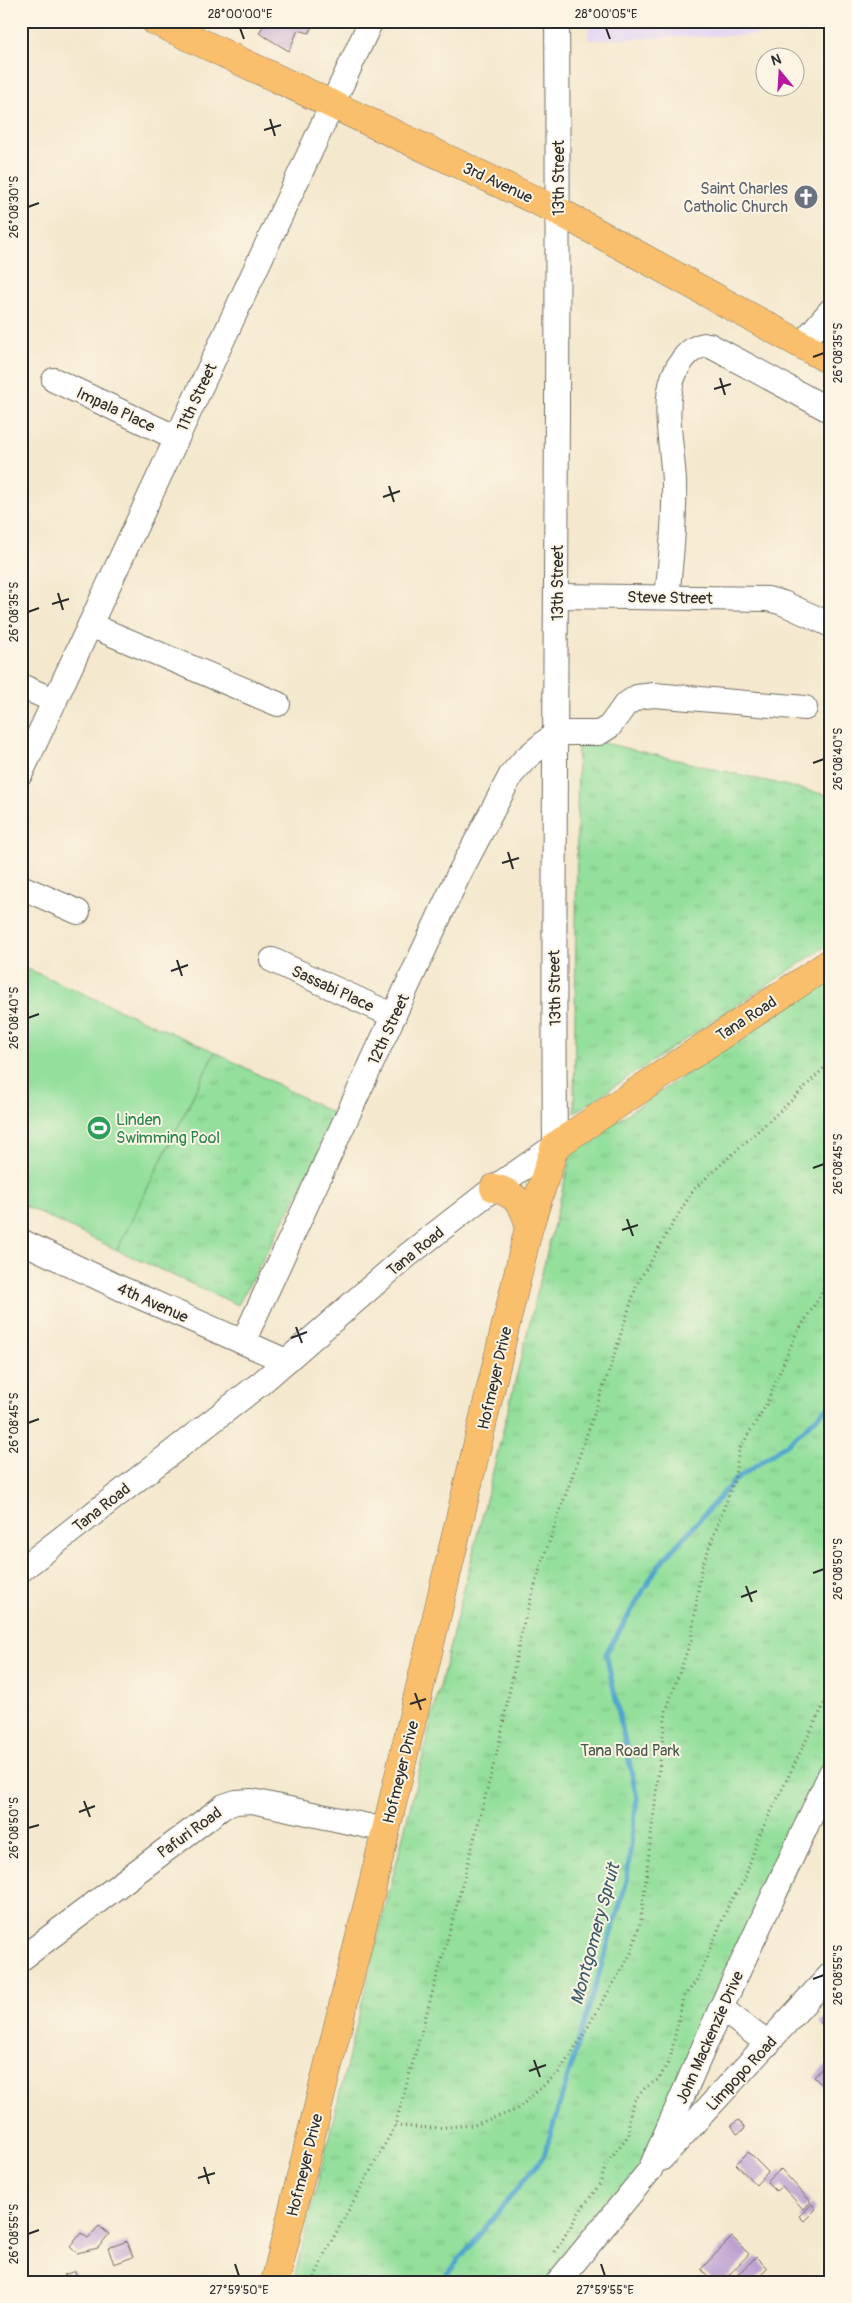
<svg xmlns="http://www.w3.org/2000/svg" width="852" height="2303" font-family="Pangolin,sans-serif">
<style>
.built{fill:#e1d4f4}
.grass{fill:#93df9b;stroke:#5f8563}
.park{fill:url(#park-tufts);stroke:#5f8563}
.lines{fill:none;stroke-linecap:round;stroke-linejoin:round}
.stream{stroke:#4fa6cc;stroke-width:5}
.building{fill:#bda1d1}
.minor-casing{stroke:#716d64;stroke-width:26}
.major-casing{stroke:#716d64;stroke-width:29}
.path{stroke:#716d64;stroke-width:3;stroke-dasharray:1 4;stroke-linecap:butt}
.minor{stroke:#fff;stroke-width:24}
.major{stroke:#f9bf6d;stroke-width:28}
.ticks{fill:none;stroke:#2b2b2b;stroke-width:2}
.labels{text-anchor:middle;stroke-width:4;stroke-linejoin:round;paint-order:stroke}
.street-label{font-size:16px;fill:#2b2b2b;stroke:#fcf5e5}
.worship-label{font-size:16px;fill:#5b616d;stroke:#fcf5e5;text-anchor:end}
.leisure-label{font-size:16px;fill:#27864d;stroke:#fcf5e5;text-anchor:start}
.park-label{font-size:16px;fill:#455847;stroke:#fcf5e5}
.water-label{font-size:18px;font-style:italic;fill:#395c6b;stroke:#fcf5e5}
.neatline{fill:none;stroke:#2b2b2b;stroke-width:2}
.ticks-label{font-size:12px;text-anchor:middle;fill:#2b2b2b}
</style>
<defs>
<pattern id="park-tufts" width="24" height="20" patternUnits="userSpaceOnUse" patternTransform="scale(1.25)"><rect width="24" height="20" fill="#93df9b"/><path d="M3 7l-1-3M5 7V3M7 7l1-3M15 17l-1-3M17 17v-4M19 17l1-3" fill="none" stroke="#7fc086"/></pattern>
</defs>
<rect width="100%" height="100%" fill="#fcf5e5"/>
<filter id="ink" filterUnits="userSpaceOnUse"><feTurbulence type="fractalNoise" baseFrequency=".02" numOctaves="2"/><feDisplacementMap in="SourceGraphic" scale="10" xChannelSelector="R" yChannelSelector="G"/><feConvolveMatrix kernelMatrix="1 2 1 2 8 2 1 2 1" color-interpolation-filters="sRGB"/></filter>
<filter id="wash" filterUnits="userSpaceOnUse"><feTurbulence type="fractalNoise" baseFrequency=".0096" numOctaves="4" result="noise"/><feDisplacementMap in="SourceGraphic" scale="20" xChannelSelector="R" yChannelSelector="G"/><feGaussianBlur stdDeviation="1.12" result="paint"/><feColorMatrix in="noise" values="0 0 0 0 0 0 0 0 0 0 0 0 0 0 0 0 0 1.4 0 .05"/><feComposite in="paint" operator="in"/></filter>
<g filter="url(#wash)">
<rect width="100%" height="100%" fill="#f4e8ce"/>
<!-- built -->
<polygon class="built" points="589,21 779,21 779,34 588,40"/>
<!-- grass -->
<polygon class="grass" points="21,966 215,1052 117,1250 21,1204"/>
<!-- park -->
<g class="park">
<polygon points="578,737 831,796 831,943 574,1113"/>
<polygon points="831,977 831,1790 658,2170 555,2282 293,2282 572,1151"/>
<polygon points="215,1052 340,1117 238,1305 117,1250"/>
</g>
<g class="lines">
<!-- stream -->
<polyline class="stream" points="441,2282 544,2156 626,1884 637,1798 606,1653 658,1566 734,1481 791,1441 831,1404"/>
</g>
<g id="blocks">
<!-- building -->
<g class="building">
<polygon points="266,21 289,22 315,21 309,33 298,30 289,51 259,33"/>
<polygon points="830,2015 831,2024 825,2028 820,2022"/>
<polygon points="825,2065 831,2071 831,2094 814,2077"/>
<polygon points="739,2120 745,2129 737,2134 731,2125"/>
<polygon points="748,2152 768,2172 756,2185 736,2164"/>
<polygon points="781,2169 811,2202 803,2209 782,2186 776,2191 767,2182"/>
<polygon points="812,2204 816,2209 804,2221 799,2216"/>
<polygon points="99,2226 109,2234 98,2248 77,2253 70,2247 81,2233 88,2238"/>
<polygon points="732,2237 749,2254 726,2278 730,2282 714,2282 701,2269"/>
<polygon points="127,2241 133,2257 114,2264 108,2248"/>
<polygon points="756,2257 767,2268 753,2282 746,2282 738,2274"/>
<polygon points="75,2271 77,2277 66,2281 64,2275"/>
</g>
</g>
</g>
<g filter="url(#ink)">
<use href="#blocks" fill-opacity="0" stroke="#716d64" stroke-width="1"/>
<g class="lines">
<defs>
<g id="minor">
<polyline points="801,345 831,310"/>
<polyline points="54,380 177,438"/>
<polyline points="557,596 768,599 783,603 831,625"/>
<path d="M 667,597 C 671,559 675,521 674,482 C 673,454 665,418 670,390 C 673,371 687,344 709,345 L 831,411"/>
<polyline points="90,625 278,704"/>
<polyline points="21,686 55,701"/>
<polyline points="21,773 371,21"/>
<polyline points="21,887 78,912"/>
<polyline points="272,960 394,1016"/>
<polyline points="21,1241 120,1288 286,1361"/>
<polyline points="243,1342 458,876 511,775 525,759 556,733 599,733 610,726 625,705 637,697 654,695 805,708"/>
<path d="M 21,1570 L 261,1383 L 408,1255 L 494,1188 L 555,1146 C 552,771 560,396 557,21"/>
<polyline points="21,1959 224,1806 236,1802 252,1801 386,1830"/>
<polyline points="721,2008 768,2044"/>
<polyline points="661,2159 831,1974"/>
<polyline points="558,2282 650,2170 721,2008 831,1773"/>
</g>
<g id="major">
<polyline points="155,21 558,211 831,361"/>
<path d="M 494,1188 C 516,1193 525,1206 529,1227"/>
<polyline points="275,2282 386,1830 529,1227 555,1146 831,962"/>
</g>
</defs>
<!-- minor casing -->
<use href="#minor" class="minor-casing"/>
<!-- major casing -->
<use href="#major" class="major-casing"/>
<!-- path -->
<g class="path">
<polyline points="395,2126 432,2128 474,2125 516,2110 559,2072 579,2042 631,1953 641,1920 666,1711 691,1640 701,1569 734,1481 739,1450 766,1405 795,1336 820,1296 831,1263"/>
<polyline points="555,2252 580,2211 600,2184 607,2162 629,2135 629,2120 633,2102 645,2088 659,2079 670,2059 683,1998 697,1980 730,1902 744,1881 758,1838 831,1690"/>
<polyline points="313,2282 325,2253 395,2126 455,1912 499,1744 522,1629 541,1565 608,1374 637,1284 693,1190 792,1100 831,1061"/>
<polyline points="534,2282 540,2276"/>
</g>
<!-- minor -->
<use href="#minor" class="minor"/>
<!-- major -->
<use href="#major" class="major"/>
</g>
</g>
<!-- ticks -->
<path class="ticks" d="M 240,28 L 244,39M 606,28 L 610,39M 270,119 L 275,136M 264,130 L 281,125M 28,207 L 39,203M 813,357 L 824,353M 720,378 L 725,395M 714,389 L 731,384M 389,486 L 394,502M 383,497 L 400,491M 58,593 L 63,610M 52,604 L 69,599M 28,612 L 39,608M 813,763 L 824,759M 508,852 L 513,869M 502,863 L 519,858M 177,960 L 182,976M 171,971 L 188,965M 28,1018 L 39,1014M 813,1168 L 824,1164M 627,1219 L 633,1236M 622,1230 L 638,1225M 296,1327 L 302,1343M 291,1338 L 307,1332M 28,1423 L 39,1419M 813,1573 L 824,1569M 746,1586 L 752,1602M 741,1597 L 757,1591M 415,1693 L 421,1710M 410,1704 L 426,1699M 84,1801 L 90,1817M 79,1812 L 95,1806M 28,1828 L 39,1825M 813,1979 L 824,1975M 534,2060 L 540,2077M 529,2071 L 546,2065M 204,2167 L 209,2184M 198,2178 L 215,2173M 28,2234 L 39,2230M 235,2264 L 239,2276M 601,2264 L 605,2276"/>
<!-- icons -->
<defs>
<symbol id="church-disc" viewBox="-11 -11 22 22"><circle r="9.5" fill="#6b7280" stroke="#fcf5e5"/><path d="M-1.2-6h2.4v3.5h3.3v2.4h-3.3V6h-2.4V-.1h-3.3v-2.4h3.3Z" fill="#fff"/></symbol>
<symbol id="stadium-disc" viewBox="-11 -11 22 22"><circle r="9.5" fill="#2e9e5b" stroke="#fcf5e5"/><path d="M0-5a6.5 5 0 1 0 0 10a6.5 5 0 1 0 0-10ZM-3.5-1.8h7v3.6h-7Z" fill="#fff"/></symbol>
</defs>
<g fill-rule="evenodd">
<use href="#church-disc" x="792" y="183" width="28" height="28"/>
<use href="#stadium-disc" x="85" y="1114" width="28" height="28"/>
</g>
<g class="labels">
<!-- street labels -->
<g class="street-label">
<text transform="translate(558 178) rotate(-90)" y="6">13th Street</text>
<text transform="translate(498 182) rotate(25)" y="6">3rd Avenue</text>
<text transform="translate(196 397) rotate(-65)" y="6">11th Street</text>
<text transform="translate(116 409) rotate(25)" y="6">Impala Place</text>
<text transform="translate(557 583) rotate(-90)" y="6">13th Street</text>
<text transform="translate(670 597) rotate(1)" y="6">Steve Street</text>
<text transform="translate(333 988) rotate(25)" y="6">Sassabi Place</text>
<text transform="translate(554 988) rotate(-91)" y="6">13th Street</text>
<text transform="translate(746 1018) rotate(-33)" y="6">Tana Road</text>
<text transform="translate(388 1029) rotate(-65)" y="6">12th Street</text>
<text transform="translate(415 1251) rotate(-39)" y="6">Tana Road</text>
<text transform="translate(153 1302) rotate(24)" y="6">4th Avenue</text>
<text transform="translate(494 1378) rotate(-77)" y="6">Hofmeyer Drive</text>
<text transform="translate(101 1507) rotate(-38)" y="6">Tana Road</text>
<text transform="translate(400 1772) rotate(-76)" y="6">Hofmeyer Drive</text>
<text transform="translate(189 1832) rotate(-36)" y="6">Pafuri Road</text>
<text transform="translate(709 2037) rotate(-66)" y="6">John Mackenzie Drive</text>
<text transform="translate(741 2073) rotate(-47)" y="6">Limpopo Road</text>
<text transform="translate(304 2165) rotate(-76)" y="6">Hofmeyer Drive</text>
</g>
<!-- worship labels -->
<g class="worship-label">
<text x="788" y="194">Saint Charles<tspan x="788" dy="18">Catholic Church</tspan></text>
</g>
<!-- leisure labels -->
<g class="leisure-label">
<text x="116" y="1125">Linden<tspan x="116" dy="18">Swimming Pool</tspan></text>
</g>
<!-- park labels -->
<g class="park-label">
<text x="630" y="1756">Tana Road Park</text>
</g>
<!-- water labels -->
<g class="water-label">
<text transform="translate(595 1934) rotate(-75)" y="6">Montgomery Spruit</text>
</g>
</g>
<!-- margin -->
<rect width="852" height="2303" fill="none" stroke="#fcf5e5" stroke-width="55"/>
<!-- north arrow -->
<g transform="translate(780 72) rotate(342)"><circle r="24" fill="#fcf5e5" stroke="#a8a49b"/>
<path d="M0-4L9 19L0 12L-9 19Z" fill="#b5179e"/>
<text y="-8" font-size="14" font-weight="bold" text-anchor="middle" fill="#2b2b2b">N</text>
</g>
<rect x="28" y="28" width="796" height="2248" class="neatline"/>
<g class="ticks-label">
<text x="240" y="18">28°00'00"E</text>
<text x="606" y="18">28°00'05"E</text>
<text transform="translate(14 207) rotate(-90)" y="4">26°08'30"S</text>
<text transform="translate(838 353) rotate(-90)" y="4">26°08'35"S</text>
<text transform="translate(14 612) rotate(-90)" y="4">26°08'35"S</text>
<text transform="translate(838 759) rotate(-90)" y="4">26°08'40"S</text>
<text transform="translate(14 1018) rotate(-90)" y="4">26°08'40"S</text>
<text transform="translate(838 1164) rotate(-90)" y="4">26°08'45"S</text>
<text transform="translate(14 1423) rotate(-90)" y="4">26°08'45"S</text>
<text transform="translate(838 1569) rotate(-90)" y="4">26°08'50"S</text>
<text transform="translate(14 1828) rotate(-90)" y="4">26°08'50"S</text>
<text transform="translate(838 1975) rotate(-90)" y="4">26°08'55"S</text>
<text transform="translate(14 2234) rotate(-90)" y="4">26°08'55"S</text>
<text x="239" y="2294">27°59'50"E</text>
<text x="605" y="2294">27°59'55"E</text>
</g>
</svg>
